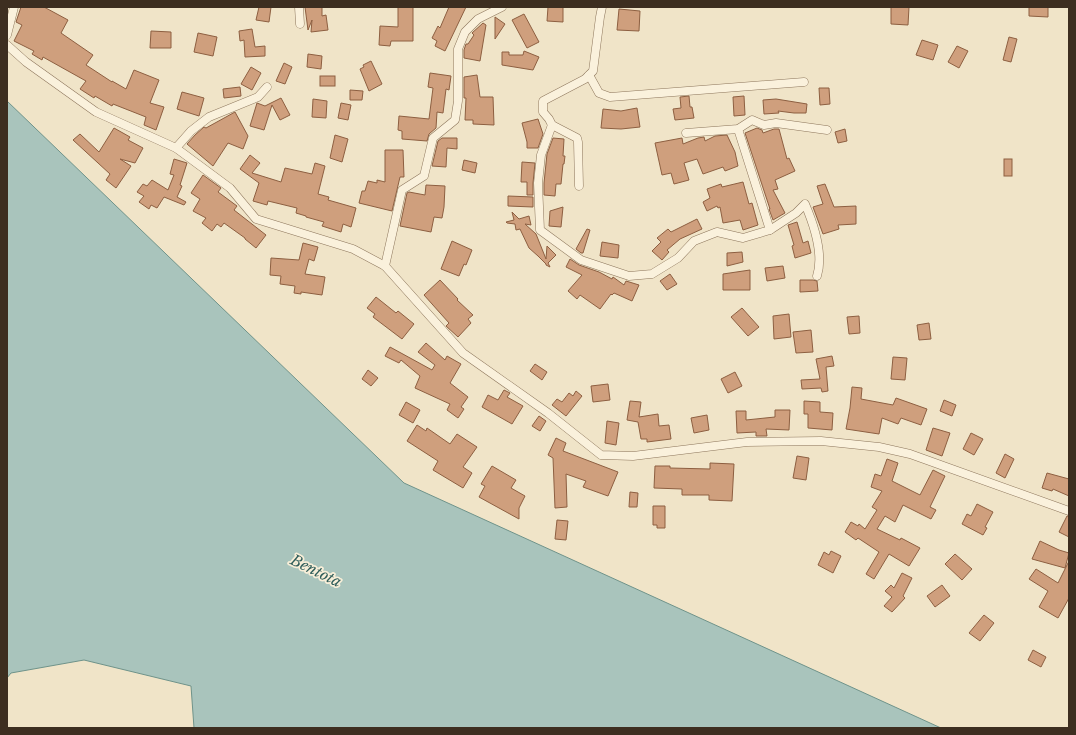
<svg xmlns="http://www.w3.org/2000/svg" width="1076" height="735" font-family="'Libre Baskerville',serif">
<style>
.water{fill:#a9c4bc;stroke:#6f938a}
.building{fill:#cf9f7d;stroke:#8d5f41}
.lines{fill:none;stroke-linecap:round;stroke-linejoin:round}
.minor-casing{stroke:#8d765c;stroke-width:9}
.minor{stroke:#faf1dc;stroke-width:8}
.labels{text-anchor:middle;stroke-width:3.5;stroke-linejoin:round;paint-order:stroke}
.water-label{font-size:15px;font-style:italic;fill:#2f5d5a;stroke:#f7eed8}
</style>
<rect width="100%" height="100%" fill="#f0e4c8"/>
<!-- water -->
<polygon class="water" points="7,101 404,483 941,728 194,728 191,686 84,660 11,673 7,678"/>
<!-- building -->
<g class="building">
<polygon points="21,7 44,7 68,20 61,33 93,55 86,65 112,82 112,81 126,89 134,70 159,80 150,103 164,107 156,130 144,125 146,117 113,104 112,106 95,96 94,98 80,89 86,81 43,57 42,60 32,54 34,51 14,41 22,25 16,22"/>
<polygon points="259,7 271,7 269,22 256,20"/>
<polygon points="305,7 322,7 322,16 326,15 328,30 311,32 312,20 308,30"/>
<polygon points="398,7 413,7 413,41 391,41 390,46 379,45 380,26 398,27"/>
<polygon points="449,7 466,7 445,51 435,46 437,41 432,38 438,26 440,28"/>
<polygon points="548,7 563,7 563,22 547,21"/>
<polygon points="891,7 909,7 908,25 891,24"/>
<polygon points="1029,7 1048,7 1048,17 1029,16"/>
<polygon points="619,9 640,11 639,31 617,30"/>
<polygon points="524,14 539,42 527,48 512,20"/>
<polygon points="495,17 505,24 495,39"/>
<polygon points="483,23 486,25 480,61 464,58 464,50 466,44 468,44 474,35 472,33"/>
<polygon points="252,29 255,47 265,46 265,56 245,57 244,40 240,41 239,31"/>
<polygon points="151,31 171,32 171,48 150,48"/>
<polygon points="198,33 217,37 213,56 194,52"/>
<polygon points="1009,37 1017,39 1011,62 1003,60"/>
<polygon points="922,40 938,45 933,60 916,55"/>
<polygon points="957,46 968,51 959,68 948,62"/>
<polygon points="524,51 539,57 533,70 502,65 502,52 509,52 509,55 523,55"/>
<polygon points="308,54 322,56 321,69 307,67"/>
<polygon points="371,61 382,84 369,91 360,69 364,67 363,65"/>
<polygon points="284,63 292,67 285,84 276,81"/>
<polygon points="251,67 261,73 252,90 241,84"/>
<polygon points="430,73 451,76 449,90 446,89 443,113 437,112 436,128 429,134 427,141 402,139 402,131 398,130 399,116 429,119 433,88 428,87"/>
<polygon points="477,75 480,97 493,97 494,125 473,124 473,120 465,120 466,98 464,98 464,77"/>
<rect x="320" y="76" width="15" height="10"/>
<polygon points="240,87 241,96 224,98 223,89"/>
<polygon points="819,88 829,88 830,104 820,105"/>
<polygon points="350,90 363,91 362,100 350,100"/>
<polygon points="182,92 204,98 199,116 177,109"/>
<polygon points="689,96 690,107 692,107 694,118 675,120 673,109 681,108 680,97"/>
<polygon points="744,96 745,115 734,116 733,97"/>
<polygon points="281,98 290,115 280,120 272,105 264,130 250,126 257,103 265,106"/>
<polygon points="313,99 327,101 326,118 312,117"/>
<polygon points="776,99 807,104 806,113 794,113 778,111 779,113 764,114 763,100"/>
<polygon points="341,103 351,105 348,120 338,118"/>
<polygon points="637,108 640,127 621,129 601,128 603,109 621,111"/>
<polygon points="235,112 248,136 243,149 228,143 213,166 187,144 195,135 204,127 206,128"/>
<polygon points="538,119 543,134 538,148 527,148 527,142 522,123"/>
<polygon points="114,128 130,137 128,140 143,148 135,163 120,159 131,166 116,188 106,180 110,174 73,140 80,134 99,152"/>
<polygon points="757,128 762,130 763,133 774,129 779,129 787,159 789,158 795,171 775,180 778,189 773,190 785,213 773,220 769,209 770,209 745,133"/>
<polygon points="845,129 847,141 838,143 835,132"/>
<polygon points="335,135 348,139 342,162 330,158"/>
<polygon points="727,135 735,152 738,166 725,171 723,167 703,174 697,159 684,163 689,180 674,184 671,173 662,175 655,143 682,138 683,144 698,138 704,137 705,141 715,136"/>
<polygon points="442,138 457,138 457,149 447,148 446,167 432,166 438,141"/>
<polygon points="553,138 564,139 563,156 565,156 564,164 563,164 561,184 556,184 555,196 544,195 544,183 547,154"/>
<polygon points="385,150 403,150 404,177 400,177 392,211 359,203 362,191 365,191 368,181 377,183 377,180 385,182"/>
<polygon points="250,155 260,163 252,173 281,182 285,168 312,174 315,163 325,166 318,194 329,197 328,200 356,208 351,227 343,224 341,232 322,226 324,222 306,217 306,216 296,213 297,208 268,201 267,205 253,201 259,183 240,169"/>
<polygon points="174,159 187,163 180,185 182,186 177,197 186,202 184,205 164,197 157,208 151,205 149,209 139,202 144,196 137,192 143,184 147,186 152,180 168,190 174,175 170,174"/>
<rect x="1004" y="159" width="8" height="17"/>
<polygon points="464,160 477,163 475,173 462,170"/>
<polygon points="522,162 535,163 533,183 533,195 527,195 527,182 521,182"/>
<polygon points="203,175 221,188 218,192 237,206 234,210 266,235 256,248 245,239 245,238 224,223 221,227 217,224 212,231 202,223 206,218 193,211 200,199 191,193"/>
<polygon points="743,182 749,204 752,203 758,225 743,230 740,220 723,223 720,207 718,208 717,206 707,211 703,202 710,198 707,189 721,184 722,187"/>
<polygon points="825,184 834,207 856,206 856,224 838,225 839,229 823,234 813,207 823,204 817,186"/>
<polygon points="426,185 445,186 444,207 442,218 434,217 431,232 400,226 407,193 409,192 425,195"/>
<polygon points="508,196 533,197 533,207 508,206"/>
<polygon points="563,207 561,227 549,226 550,211"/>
<polygon points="512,212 519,219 529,216 531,225 525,224 536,234 546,259 547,246 556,255 548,263 550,267 546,265 546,264 538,256 529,248 520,229 516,230 515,224 507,223 506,222 514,220"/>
<polygon points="697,219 702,229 680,239 667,250 669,252 662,260 652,251 661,242 657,238 668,229 671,232"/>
<polygon points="797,222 803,243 808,241 811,253 795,258 792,246 794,245 788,225"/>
<polygon points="587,229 590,230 583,253 581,253 576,249"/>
<polygon points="452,241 472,250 466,265 464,264 459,276 441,269"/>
<polygon points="602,242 619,245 618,258 600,256"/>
<polygon points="303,243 318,247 314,261 309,259 305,274 325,277 322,295 301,292 301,294 294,293 295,286 280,284 281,276 270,275 271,258 299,260"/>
<polygon points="742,252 743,262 727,266 727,253"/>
<polygon points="570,259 579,265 599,272 612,279 613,277 624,285 626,281 639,285 632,301 614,293 612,295 611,294 600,309 580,295 577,299 568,291 582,275 566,267"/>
<polygon points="783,266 785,278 767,281 765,268"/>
<polygon points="750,270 750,290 723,290 723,274"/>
<polygon points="670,274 677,284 667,290 660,281"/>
<polygon points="440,280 458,299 457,300 473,315 468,319 471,323 458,337 446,326 449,323 424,295"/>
<polygon points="800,280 813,280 817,281 818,291 800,292"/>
<polygon points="376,297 396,313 398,311 414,324 402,339 373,317 375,314 367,308"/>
<polygon points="742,308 759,327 748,336 731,317"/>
<polygon points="789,314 791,337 774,339 773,316"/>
<polygon points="859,316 860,333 849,334 847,317"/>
<polygon points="929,323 931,339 919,340 917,325"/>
<polygon points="811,330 813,352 796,353 793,332"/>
<polygon points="426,343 445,360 447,356 461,364 450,383 468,397 461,407 464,409 458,418 447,410 450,404 415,388 420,376 401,360 399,363 385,356 390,347 432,370 435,365 418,352"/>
<polygon points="832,356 834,366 826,367 828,391 822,392 821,388 802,389 801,380 820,379 816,359"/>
<polygon points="893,357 907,358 905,380 891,379"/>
<polygon points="535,364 547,372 542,380 530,371"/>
<polygon points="368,370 378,378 371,386 362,379"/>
<polygon points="735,372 742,386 728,393 721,379"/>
<polygon points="608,384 610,400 593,402 591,386"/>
<polygon points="852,387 862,388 861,399 893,405 896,398 927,409 921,425 901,418 898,424 882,418 879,434 846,429 850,408"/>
<polygon points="504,390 510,393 507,397 523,406 512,424 482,407 488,395 498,400"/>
<polygon points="576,391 582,396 566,416 552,405 557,399 562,402 569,393 573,396"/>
<polygon points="944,400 956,405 952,416 940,411"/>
<polygon points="630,401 641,402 639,417 658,414 659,426 669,425 671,439 647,442 647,439 641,439 638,422 627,420"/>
<polygon points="804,401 820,402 820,412 833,413 832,430 808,428 808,414 804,414"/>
<polygon points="406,402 420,410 413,423 399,415"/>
<polygon points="775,410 790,410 789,430 766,429 767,436 756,436 756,432 737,433 736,411 746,411 746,420 775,417"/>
<polygon points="707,415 709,430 694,433 691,418"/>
<polygon points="539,416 546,421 540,431 532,426"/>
<polygon points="607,421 619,423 616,445 605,443"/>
<polygon points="417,425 426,431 427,428 450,444 457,434 477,447 463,467 472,473 463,488 433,470 438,461 407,441"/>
<polygon points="933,428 950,433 942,456 926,450"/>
<polygon points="971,433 983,439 974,455 963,449"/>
<polygon points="556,438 566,443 563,451 618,472 608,496 583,487 586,481 566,474 567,507 555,508 553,458 548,455"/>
<polygon points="1005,454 1014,459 1005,478 996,473"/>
<polygon points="797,456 809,458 806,480 793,478"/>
<polygon points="887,459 898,463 892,481 920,495 933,470 945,476 930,507 936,510 931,519 903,505 895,522 885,516 877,529 900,540 901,538 920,548 909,566 889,554 874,579 866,574 879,552 858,538 856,540 845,532 851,522 858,526 859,524 865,529 877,510 872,507 882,491 871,487 875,474 881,476"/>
<polygon points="710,463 734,464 732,501 709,500 709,495 682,495 682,489 654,488 655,466 670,466 670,468 710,469"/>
<polygon points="492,466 516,480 511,488 525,496 519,508 519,519 479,497 485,486 481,484"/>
<polygon points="1047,473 1069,479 1069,496 1053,489 1052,491 1042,488"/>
<polygon points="630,492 638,493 637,507 629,507"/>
<polygon points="977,504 993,512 985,527 987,528 983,535 962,524 967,514 971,516"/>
<polygon points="653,506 665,506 665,528 657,528 657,525 653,525"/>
<polygon points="1067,516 1069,516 1069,537 1059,532"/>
<polygon points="557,520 568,521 566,540 555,539"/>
<polygon points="1040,541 1059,550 1069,553 1065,568 1032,559"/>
<polygon points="831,551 841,556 833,573 818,565 824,552 829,555"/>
<polygon points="955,554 972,569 962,580 945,564"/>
<polygon points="1069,561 1069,598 1058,618 1039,607 1048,591 1029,579 1036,569 1058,583"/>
<polygon points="902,573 912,578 903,596 905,598 892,612 884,606 892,597 885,591 891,585 894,588"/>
<polygon points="942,585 950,596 935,607 927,596"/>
<polygon points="984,615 994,623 980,641 969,633"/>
<polygon points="1033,650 1046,657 1041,667 1028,660"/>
</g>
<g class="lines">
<defs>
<g id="minor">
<polyline points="299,7 300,24"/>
<polyline points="7,35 14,7"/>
<polyline points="7,45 26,62 96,112 176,148 230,188 256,219 353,249 385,266 463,353 548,413 601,455 633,456 747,442 821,441 879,447 910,454 1069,511"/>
<polyline points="589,75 599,93 610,97 804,82"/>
<polyline points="552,125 541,155 538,183 540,230 581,260 629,276 652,274 678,258 694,241 717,232 743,238 770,230 738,129"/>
<polyline points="686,133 738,129 752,120 764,125 776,123 827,130"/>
<polyline points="176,148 191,131 209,117 258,97 267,87"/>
<polyline points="579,186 578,142 577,138 552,125 549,119 543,112 543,101 585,79 593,71 600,17 602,7"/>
<path d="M 770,230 L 796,213 L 805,204 C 814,225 824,254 817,276"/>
<polyline points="385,266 402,190 424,176 433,138 455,120 458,101 458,49 465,32 478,19 502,7"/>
</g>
</defs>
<!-- minor casing -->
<use href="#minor" class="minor-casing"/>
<!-- minor -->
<use href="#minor" class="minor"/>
</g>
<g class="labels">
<!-- water labels -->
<g class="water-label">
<text transform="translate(316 571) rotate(26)" y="5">Bentota</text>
</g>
</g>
<!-- border -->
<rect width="1076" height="735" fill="none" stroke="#3d2e20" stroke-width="16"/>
</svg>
